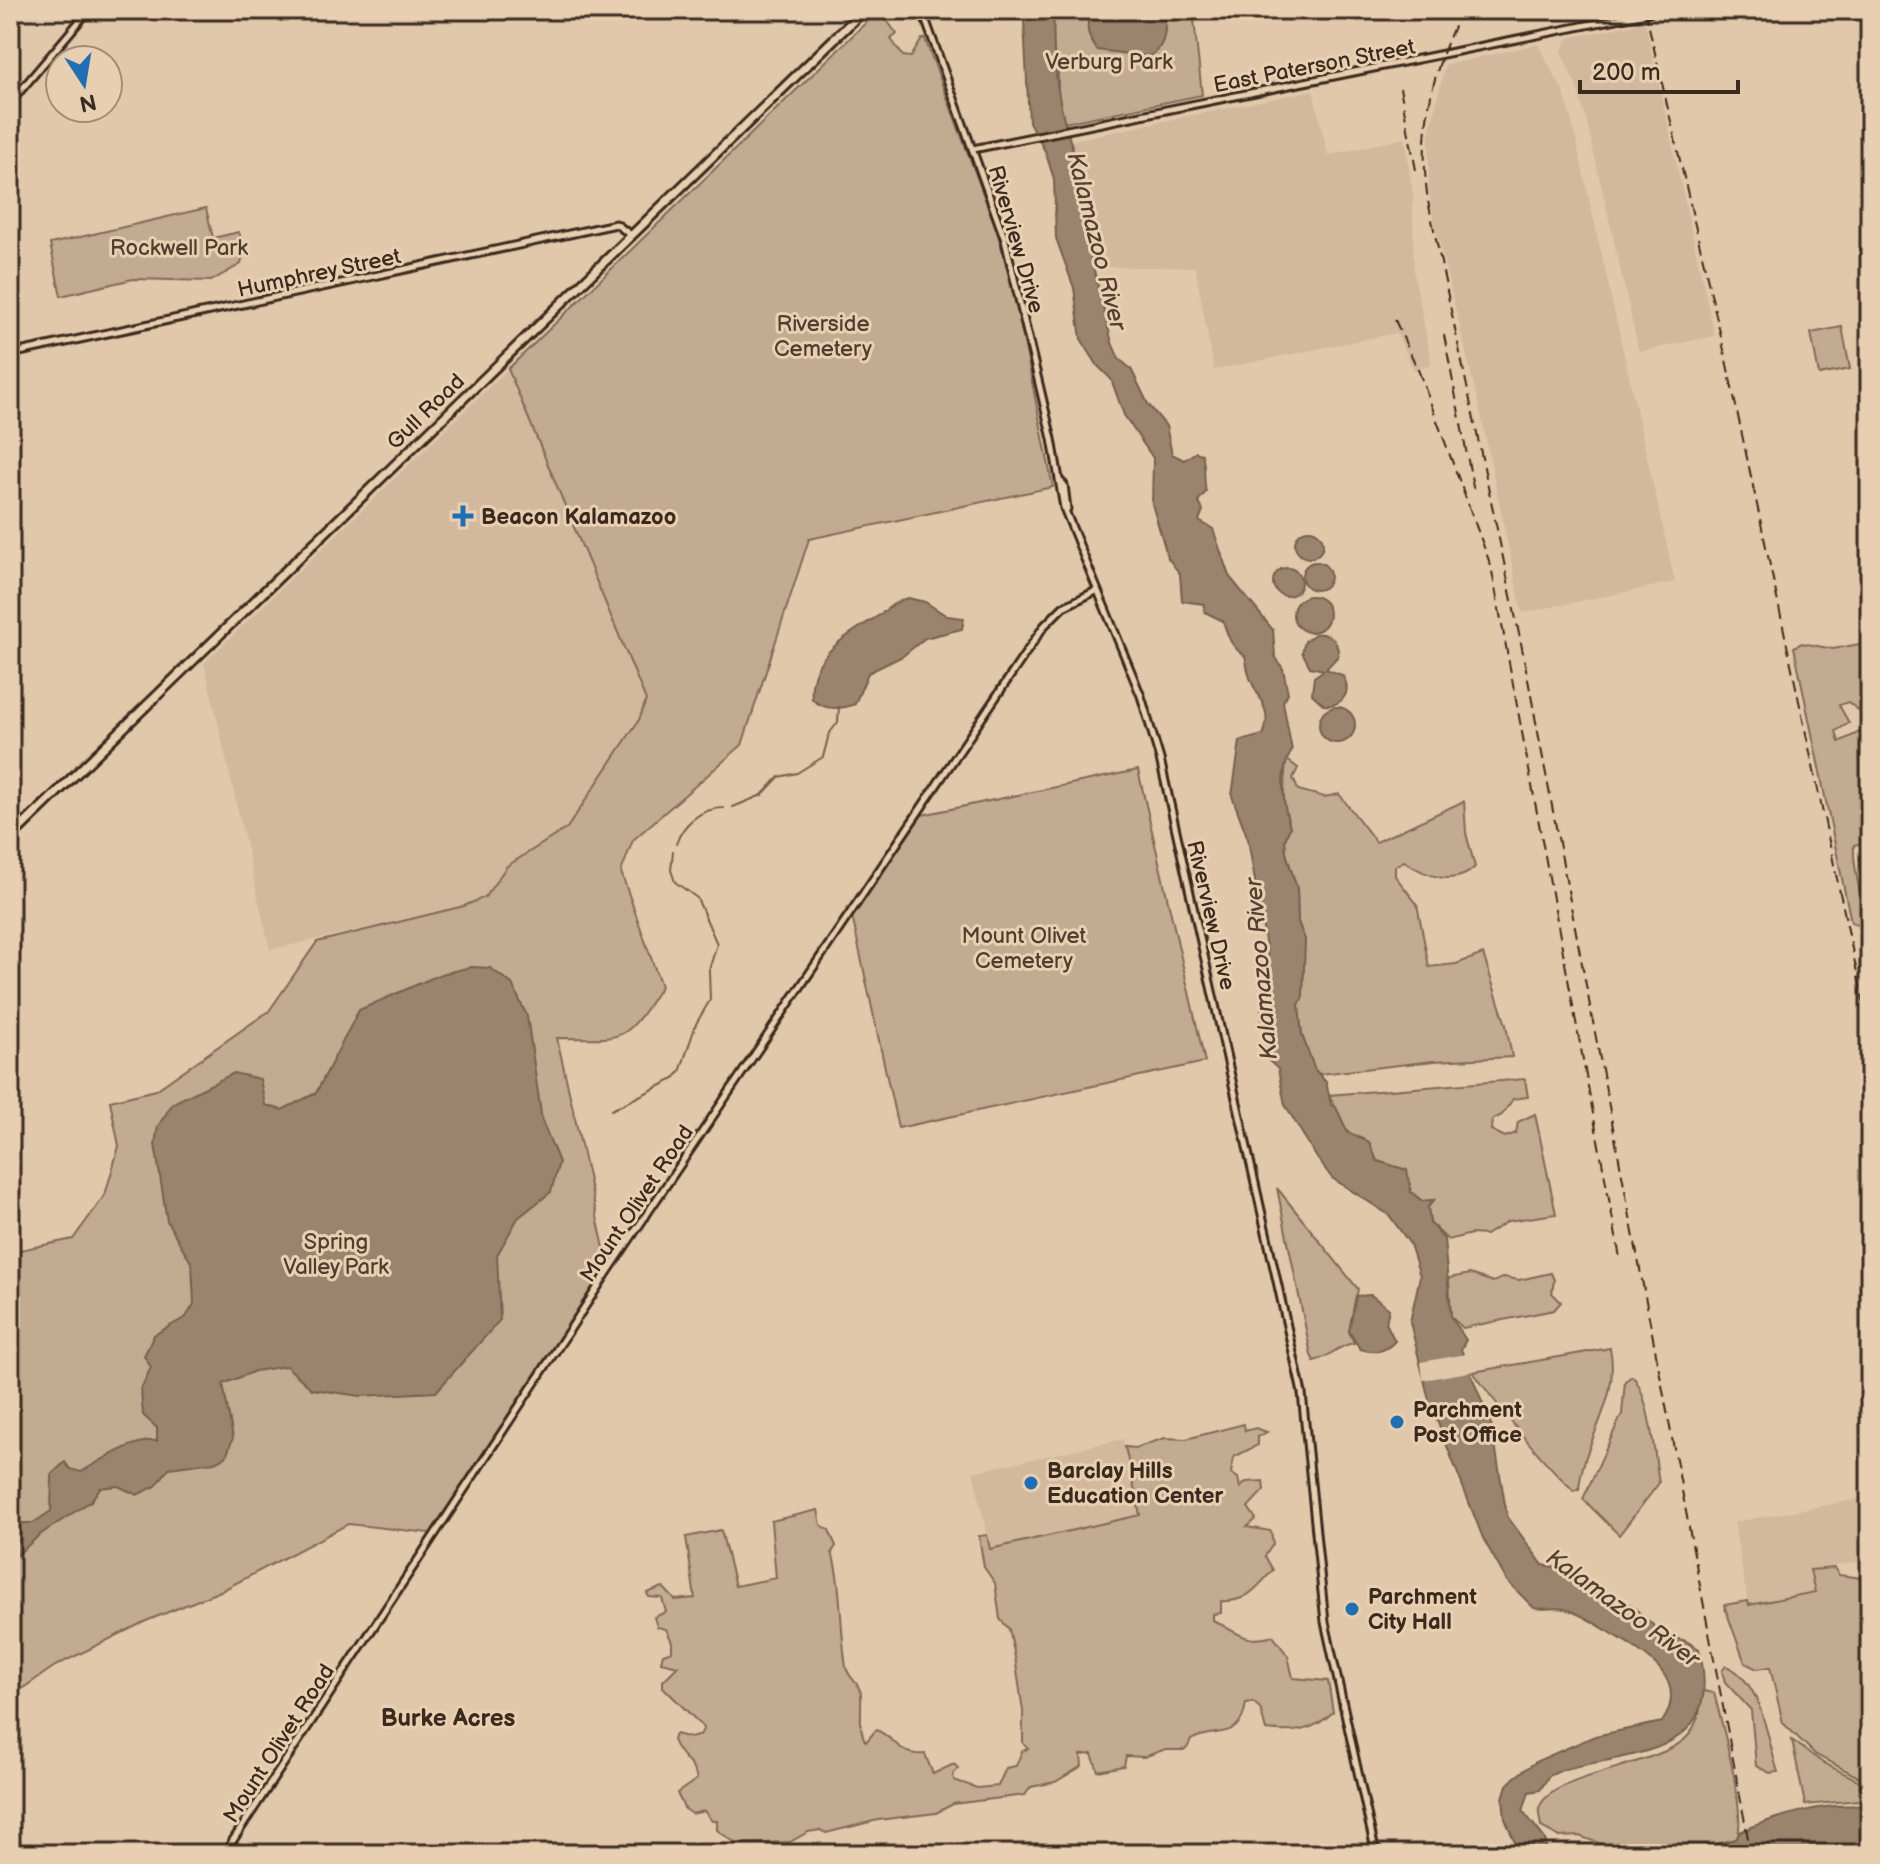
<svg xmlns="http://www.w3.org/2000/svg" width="1880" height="1864" font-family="'Balsamiq Sans',sans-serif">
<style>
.built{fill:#d2b99e}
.green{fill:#c3ab91;stroke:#7f6a58;stroke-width:2}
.water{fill:#9a846e;stroke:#74604e;stroke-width:2}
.pier{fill:#e2c8ab}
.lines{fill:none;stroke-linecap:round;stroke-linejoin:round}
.stream{stroke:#74604e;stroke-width:2}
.tertiary-casing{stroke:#3b2a1e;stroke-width:11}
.primary-casing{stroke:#3b2a1e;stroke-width:13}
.tertiary{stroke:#e9cfb1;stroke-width:5}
.primary{stroke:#e9cfb1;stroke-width:7}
.rail{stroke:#3b2a1e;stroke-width:2;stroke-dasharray:12 6;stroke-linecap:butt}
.poi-dot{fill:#1f6fb2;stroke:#e9cfb1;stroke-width:3}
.labels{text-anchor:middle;stroke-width:6;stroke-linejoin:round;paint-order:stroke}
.park-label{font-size:22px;fill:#4f3d2f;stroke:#e9cfb1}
.street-label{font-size:22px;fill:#3b2a1e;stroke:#e9cfb1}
.poi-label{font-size:22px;font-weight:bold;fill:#3b2a1e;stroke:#e9cfb1;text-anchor:start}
.water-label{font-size:24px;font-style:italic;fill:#534032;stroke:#e9cfb1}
.neighbourhood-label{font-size:24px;font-weight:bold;fill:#3b2a1e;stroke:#e9cfb1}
</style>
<rect width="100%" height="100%" fill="#e2c8ab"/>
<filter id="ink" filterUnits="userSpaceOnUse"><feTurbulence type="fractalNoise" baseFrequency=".0125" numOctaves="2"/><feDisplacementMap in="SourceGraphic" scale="16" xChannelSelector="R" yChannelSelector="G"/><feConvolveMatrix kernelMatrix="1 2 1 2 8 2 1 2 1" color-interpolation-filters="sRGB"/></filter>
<g filter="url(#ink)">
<!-- built -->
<g class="built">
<polygon points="1645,22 1715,336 1639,352 1586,119 1576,85 1561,53 1568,38"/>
<polygon points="1538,44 1564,93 1572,122 1675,582 1522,613 1480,411 1435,225 1429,193 1429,135 1445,65"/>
<polygon points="1313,90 1328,155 1405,138 1413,196 1414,273 1432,365 1414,370 1396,333 1214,370 1195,267 1095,267 1090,257 1081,218 1086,200 1068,141"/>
<polygon points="508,369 646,700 639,720 567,828 507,866 486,897 464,906 270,950 204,663"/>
<polygon points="1123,1439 1140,1515 990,1549 973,1472"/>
<polygon points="1870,1497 1870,1560 1811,1570 1815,1592 1748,1605 1734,1522"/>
</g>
<!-- green -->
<g class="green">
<path d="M 879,10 L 897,34 L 891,39 L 903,56 L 911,57 L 922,39 L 925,39 L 996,228 L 1014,292 L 1053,487 L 809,539 L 742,745 L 633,840 L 621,872 L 661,986 C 623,1046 625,1038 557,1038 L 609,1270 L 438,1534 L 348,1524 L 223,1590 L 146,1621 L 55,1666 L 10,1697 L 10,1252 L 73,1239 L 105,1195 L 119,1146 L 110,1101 L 156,1090 L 269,1011 L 317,942 L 464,906 L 485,897 L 507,866 L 567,828 L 639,720 L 646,700 L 508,369 Z"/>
<polygon points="1054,10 1193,10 1202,95 1064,123 1058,107 1058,73 1051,42"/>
<polygon points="206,208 213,238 239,232 244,252 241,264 211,281 133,279 61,296 50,244"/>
<polygon points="1842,327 1850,369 1819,375 1811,333"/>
<path d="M 1870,642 L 1870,706 L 1858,710 L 1848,702 L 1839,705 L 1849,723 L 1836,731 L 1839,742 L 1870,727 L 1870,841 L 1854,845 C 1852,873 1865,898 1863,926 L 1851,922 L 1794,647 L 1802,643 L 1833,649 Z"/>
<path d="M 1286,759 L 1298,768 L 1293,778 L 1298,790 L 1324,797 L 1339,794 L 1376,842 L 1464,801 L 1466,833 L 1475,867 C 1454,888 1424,875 1404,861 L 1395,866 L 1395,876 L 1417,904 L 1429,967 L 1456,964 L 1483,954 L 1506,1025 L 1512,1057 L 1434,1061 L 1320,1074 L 1314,1070 L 1302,1035 L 1298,1005 L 1305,940 L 1298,922 L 1297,889 L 1286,853 L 1285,840 L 1290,827 L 1283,806 Z"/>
<polygon points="1138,770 1205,1062 898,1128 852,916 922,815"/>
<polygon points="1525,1079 1528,1097 1513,1099 1502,1115 1492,1120 1491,1130 1505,1137 1516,1133 1518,1122 1535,1114 1556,1214 1508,1221 1486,1235 1471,1234 1448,1240 1430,1223 1428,1207 1433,1200 1422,1201 1411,1192 1406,1170 1377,1161 1369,1142 1348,1133 1329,1095"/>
<path d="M 1277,1188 L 1358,1289 L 1349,1332 L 1354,1343 C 1338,1345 1329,1358 1314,1361 L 1311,1355 Z"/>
<polygon points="1551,1273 1554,1280 1552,1293 1561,1302 1554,1310 1463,1328 1451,1317 1449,1278 1470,1274 1493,1282 1504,1277 1519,1280"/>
<path d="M 1610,1348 C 1621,1402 1583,1439 1579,1489 L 1574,1491 C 1537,1456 1503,1413 1473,1372 Z"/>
<path d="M 1632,1376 C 1649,1391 1655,1458 1659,1483 L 1619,1535 L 1583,1499 L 1622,1414 L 1625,1381 Z"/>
<path d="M 1244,1424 L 1245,1431 L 1256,1428 L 1267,1432 L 1258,1437 L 1258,1445 L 1234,1457 L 1231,1473 L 1238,1478 L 1240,1488 L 1246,1482 L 1263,1481 L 1264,1490 L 1248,1507 L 1256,1519 L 1247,1527 L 1271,1531 L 1273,1544 L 1265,1556 L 1273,1570 C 1257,1587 1247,1603 1221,1601 L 1221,1613 L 1213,1614 L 1213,1620 C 1235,1631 1246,1645 1273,1636 L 1288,1656 L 1293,1678 L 1328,1681 L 1333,1712 C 1313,1732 1294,1733 1266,1730 L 1260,1708 L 1253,1702 L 1246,1703 C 1241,1740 1220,1728 1195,1738 C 1185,1742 1193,1745 1184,1750 L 1163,1750 L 1144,1757 L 1126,1756 L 1124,1766 L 1098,1771 L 1092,1754 L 1081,1755 L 1082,1766 L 1055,1782 L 1031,1787 L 1025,1795 L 953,1804 L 936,1813 L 878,1820 L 826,1833 L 820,1830 L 808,1832 L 790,1842 L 737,1844 L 717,1830 L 717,1821 L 712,1821 L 704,1811 L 692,1814 L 684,1808 L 677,1793 L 697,1779 C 693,1762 679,1757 673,1740 L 675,1734 L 691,1738 L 700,1735 L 704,1728 L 663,1687 L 663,1681 L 678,1666 L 661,1662 L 663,1654 L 672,1651 L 672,1642 L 666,1629 L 657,1627 L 654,1617 L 666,1612 L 662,1598 L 649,1597 L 647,1593 L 663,1587 L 675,1600 L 695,1598 L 686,1537 L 721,1530 L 735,1586 L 776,1578 L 771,1521 L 818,1510 L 821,1525 L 829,1530 L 836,1546 L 832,1552 C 842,1587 840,1629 846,1667 C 848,1678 860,1683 861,1694 C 862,1707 858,1732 866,1742 L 876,1730 C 894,1736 899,1757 925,1754 L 933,1774 L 954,1764 L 958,1768 L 953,1775 L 954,1780 L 977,1788 L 998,1786 L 1006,1768 L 1016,1766 L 1022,1751 L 1028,1749 L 1023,1743 L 1023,1711 L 1015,1657 L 1009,1629 L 1000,1619 L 995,1583 L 984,1567 L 979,1536 L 987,1535 L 990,1549 L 1140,1515 L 1125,1447 L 1135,1448 L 1165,1438 L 1186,1439 Z"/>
<polygon points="1834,1568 1839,1575 1870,1579 1870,1783 1816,1755 1783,1723 1770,1667 1757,1669 1745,1663 1724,1605 1748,1601 1749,1605 1815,1592 1810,1570"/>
<path d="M 1726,1666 C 1762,1680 1767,1740 1778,1772 L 1770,1773 L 1756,1766 L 1751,1710 L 1725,1682 L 1722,1671 Z"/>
<path d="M 1704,1691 L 1714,1693 C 1722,1724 1747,1813 1737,1839 L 1711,1847 L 1708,1854 L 1670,1854 L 1667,1851 L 1619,1850 L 1579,1836 L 1560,1837 L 1541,1827 C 1541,1822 1538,1814 1539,1809 C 1547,1774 1659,1767 1687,1737 C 1697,1727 1701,1705 1704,1691 Z"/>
<polygon points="1792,1740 1823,1763 1870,1786 1870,1799 1805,1805"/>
</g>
<!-- water -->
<g class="water">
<path d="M 1027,10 L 1054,10 C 1051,76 1061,123 1086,184 L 1088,193 L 1081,218 L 1112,343 L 1119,359 L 1131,369 L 1148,404 L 1166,426 L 1172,454 L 1184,460 L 1196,452 L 1202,454 C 1206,468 1203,479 1206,492 L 1198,501 L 1203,510 L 1199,521 L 1213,529 L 1229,576 L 1273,630 L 1275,656 L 1283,669 L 1288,693 L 1283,702 L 1292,751 C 1278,771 1283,806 1290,827 L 1285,840 L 1286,853 L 1297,889 L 1298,922 L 1305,940 L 1303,996 L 1299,1005 L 1302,1035 L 1315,1070 L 1326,1082 L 1331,1105 L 1336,1107 L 1348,1133 L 1369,1142 L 1377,1161 L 1407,1170 L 1411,1192 L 1422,1201 L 1434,1200 L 1428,1207 L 1430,1223 L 1444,1239 L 1451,1317 L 1466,1340 L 1461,1349 L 1492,1427 L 1507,1516 L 1543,1565 L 1578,1572 L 1603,1594 L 1630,1604 L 1664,1635 L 1686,1641 L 1699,1649 C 1726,1757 1634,1751 1562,1770 L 1549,1776 L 1540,1790 L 1529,1792 L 1523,1811 L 1545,1839 L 1548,1854 L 1520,1854 L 1505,1819 L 1503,1798 L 1507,1785 L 1515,1777 L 1537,1761 L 1595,1736 L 1662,1722 C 1692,1678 1641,1651 1608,1631 C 1595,1624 1579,1612 1564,1609 C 1554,1607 1544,1610 1534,1608 L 1507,1581 L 1483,1538 L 1429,1400 L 1410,1322 L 1420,1276 L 1410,1244 L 1389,1215 L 1332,1178 L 1317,1158 L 1285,1105 L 1278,1069 L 1269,1061 L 1263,1045 L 1261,1002 L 1268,959 L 1248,839 L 1232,796 L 1240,741 L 1263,735 C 1274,708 1256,698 1249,675 C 1247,669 1247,663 1245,656 C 1231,647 1228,637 1223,621 L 1205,612 L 1204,604 L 1182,601 L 1180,574 L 1168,558 L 1152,504 L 1153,458 L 1124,415 L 1111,379 L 1098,366 L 1081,339 L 1074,288 L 1056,238 L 1054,179 L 1045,151 L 1029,122 L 1024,21 Z"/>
<path d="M 1091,10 L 1164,10 C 1166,27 1167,44 1152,55 L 1145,56 L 1097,50 C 1087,35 1085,27 1091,10 Z"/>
<circle cx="1309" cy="544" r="14"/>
<circle cx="1316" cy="576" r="14"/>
<circle cx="1287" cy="582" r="14"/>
<circle cx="1311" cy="614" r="18"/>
<path d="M 908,598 L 925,602 L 947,616 L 964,618 L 962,629 L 925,638 L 903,656 L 868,673 L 855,704 C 840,710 823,710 812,699 C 807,655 850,634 881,614 C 890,607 897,600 908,598 Z"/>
<path d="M 1315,634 C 1330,632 1339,641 1338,656 L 1326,669 L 1342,675 C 1353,691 1343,707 1324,705 L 1312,694 L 1314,677 L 1324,670 L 1310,667 L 1302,652 L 1305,641 Z"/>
<circle cx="1337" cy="725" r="18"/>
<path d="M 471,967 L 490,968 L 512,984 L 527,1016 L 542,1121 L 559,1162 L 551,1192 L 518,1218 L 497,1255 L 500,1320 L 436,1392 L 360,1396 L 312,1389 L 286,1366 L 255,1371 L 223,1384 L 233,1438 L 226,1457 L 214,1462 L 169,1468 L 156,1486 L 137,1495 L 118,1486 L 100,1488 L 91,1501 L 41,1534 L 10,1561 L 10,1523 L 33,1523 L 51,1511 L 52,1474 L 65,1462 L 70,1469 L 81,1472 C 102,1460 133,1439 157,1441 L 157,1428 L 143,1415 L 141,1389 L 151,1367 L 144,1356 L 154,1335 L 186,1317 L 194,1304 L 192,1264 L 167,1221 L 155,1144 L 158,1126 L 173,1103 L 234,1073 L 260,1079 L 265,1105 L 282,1110 L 316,1093 L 359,1010 L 441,974 Z"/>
<path d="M 1371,1295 L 1389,1309 L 1386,1323 L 1395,1341 C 1384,1353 1374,1353 1360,1349 L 1349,1331 L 1356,1296 Z"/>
<path d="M 1870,1807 L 1870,1842 L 1848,1854 L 1708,1854 L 1717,1844 L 1736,1839 L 1740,1832 C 1778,1815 1828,1801 1870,1807 Z"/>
</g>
<!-- pier -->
<polygon class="pier" points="1467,1354 1474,1371 1423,1380 1421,1362"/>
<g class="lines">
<!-- stream -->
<g class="stream">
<polyline points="733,807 762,795 779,777 797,773 823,757 829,734 838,722 839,707"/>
<path d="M 676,844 C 683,823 702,808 724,808"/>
<polyline points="611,1110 672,1080 680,1072 696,1024 710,1000 709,970 717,944 697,898 675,882 671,870 673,851"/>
</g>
<defs>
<g id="tertiary">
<polyline points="922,10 1005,240 1052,439 1064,508 1141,696 1160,759 1302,1393 1325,1622 1376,1854"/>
<polyline points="10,103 89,10"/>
<polyline points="973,149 1661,10"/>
<polyline points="10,354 616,224 631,235"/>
<polyline points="1061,482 1064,485 1067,509"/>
<polyline points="224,1854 609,1270 1044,626 1063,607 1096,591"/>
</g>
<polyline id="primary" points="10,838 864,10"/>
</defs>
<!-- tertiary casing -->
<use href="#tertiary" class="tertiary-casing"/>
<!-- primary casing -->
<use href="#primary" class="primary-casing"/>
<!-- tertiary -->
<use href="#tertiary" class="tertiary"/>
<!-- primary -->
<use href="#primary" class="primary"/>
<!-- rail -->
<g class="rail">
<path d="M 1462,10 C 1431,71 1418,132 1428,201 L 1522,648 L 1751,1854"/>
<polyline points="1645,10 1722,341 1870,1033"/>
<polyline points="1400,88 1416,170"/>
<polyline points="1395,320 1419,372 1491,566 1620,1258"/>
<polyline points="1444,335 1474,492"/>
</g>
</g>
</g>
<!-- markers -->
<g class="poi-dot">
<path d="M459 504h8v8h8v8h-8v8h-8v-8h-8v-8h8z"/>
<circle cx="1397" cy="1422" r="8"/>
<circle cx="1031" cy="1483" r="8"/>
<circle cx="1352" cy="1609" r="8"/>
</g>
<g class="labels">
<!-- park labels -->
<g class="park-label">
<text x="1109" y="69">Verburg Park</text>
<text x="179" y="255">Rockwell Park</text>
<text x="823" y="331">Riverside<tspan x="823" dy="25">Cemetery</tspan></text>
<text x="1024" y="943">Mount Olivet<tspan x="1024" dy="25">Cemetery</tspan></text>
<text x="336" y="1249">Spring<tspan x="336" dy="25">Valley Park</tspan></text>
</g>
<!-- street labels -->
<g class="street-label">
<text transform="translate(1314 65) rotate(-11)" y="8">East Paterson Street</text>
<text transform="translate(1017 239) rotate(74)" y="8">Riverview Drive</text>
<text transform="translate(319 272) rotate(-12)" y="8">Humphrey Street</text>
<text transform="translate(425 411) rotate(-44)" y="8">Gull Road</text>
<text transform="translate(1212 915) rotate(77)" y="8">Riverview Drive</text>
<text transform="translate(636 1203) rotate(-56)" y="8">Mount Olivet Road</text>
<text transform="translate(278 1743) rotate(-57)" y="8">Mount Olivet Road</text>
</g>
<!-- poi labels -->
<g class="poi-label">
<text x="481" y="524">Beacon Kalamazoo</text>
<text x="1413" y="1417">Parchment<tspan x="1413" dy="25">Post Office</tspan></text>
<text x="1047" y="1478">Barclay Hills<tspan x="1047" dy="25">Education Center</tspan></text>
<text x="1368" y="1604">Parchment<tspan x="1368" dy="25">City Hall</tspan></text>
</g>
<!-- water labels -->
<g class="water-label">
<text transform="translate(1097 241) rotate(76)" y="8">Kalamazoo River</text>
<text transform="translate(1261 969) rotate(-95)" y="8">Kalamazoo River</text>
<text transform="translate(1623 1608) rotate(36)" y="8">Kalamazoo River</text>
</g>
<!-- neighbourhood labels -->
<g class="neighbourhood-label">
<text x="448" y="1726">Burke Acres</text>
</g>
</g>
<!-- margin -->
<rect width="1880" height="1864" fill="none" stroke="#e9cfb1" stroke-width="40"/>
<rect x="20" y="20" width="1840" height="1824" fill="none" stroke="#3b2a1e" stroke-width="3" filter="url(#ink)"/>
<!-- north arrow -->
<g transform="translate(84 84) rotate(168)"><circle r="38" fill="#e9cfb1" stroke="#a38d76" stroke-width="2"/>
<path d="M0-6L14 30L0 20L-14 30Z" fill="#1f6fb2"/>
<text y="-12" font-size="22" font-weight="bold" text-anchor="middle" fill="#3b2a1e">N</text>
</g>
<!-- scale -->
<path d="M1580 80v12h158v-12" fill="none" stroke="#3b2a1e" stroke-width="4"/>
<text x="1592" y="80" font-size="24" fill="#3b2a1e" stroke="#e9cfb1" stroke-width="6" paint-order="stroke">200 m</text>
</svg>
